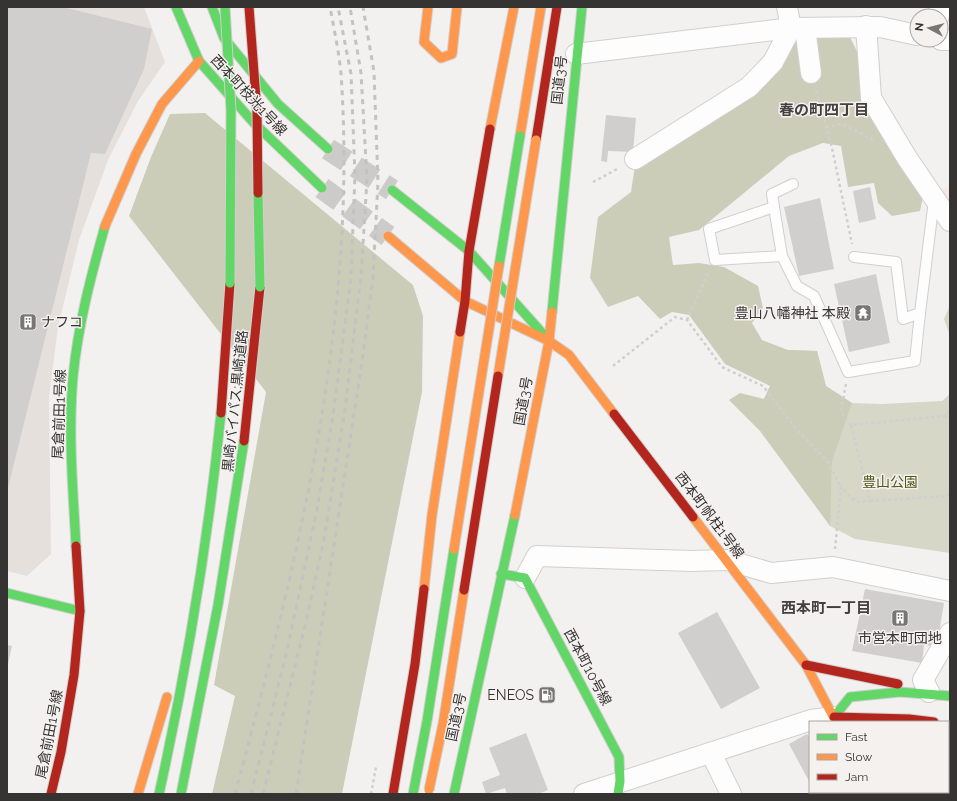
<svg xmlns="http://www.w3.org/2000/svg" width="957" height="801" font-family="Raleway,'Noto Sans JP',sans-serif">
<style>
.built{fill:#e6e0dc}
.education{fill:#f6e9e2}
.green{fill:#d6d7c7}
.forest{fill:#cccdb8}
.building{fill:#d1cfce}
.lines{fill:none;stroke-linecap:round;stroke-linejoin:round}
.secondary-tunnel{stroke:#cdcbca;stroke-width:22;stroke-dasharray:22 11;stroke-linecap:butt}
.lane-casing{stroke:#d0cfce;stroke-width:12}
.street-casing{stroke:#d0cfce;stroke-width:22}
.fast-casing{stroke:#d0cfce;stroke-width:11}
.slow-casing{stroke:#d0cfce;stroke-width:11}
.jam-casing{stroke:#d0cfce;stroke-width:11}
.path{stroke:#d0cfcf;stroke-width:2.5;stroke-dasharray:3 3;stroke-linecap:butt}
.lane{stroke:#fdfdfd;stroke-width:10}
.street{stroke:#fdfdfd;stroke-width:20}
.fast{stroke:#63d668;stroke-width:9}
.slow{stroke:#ff974d;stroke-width:9}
.jam{stroke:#b3261e;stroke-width:9}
.rail{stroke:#c3c2c1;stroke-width:3;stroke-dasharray:5 5;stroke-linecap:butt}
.fast-bridge-casing{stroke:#d0cfce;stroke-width:11;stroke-linecap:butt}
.slow-bridge-casing{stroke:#d0cfce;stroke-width:11;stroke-linecap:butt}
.jam-bridge-casing{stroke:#d0cfce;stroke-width:11;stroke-linecap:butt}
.fast-bridge{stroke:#63d668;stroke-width:9}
.slow-bridge{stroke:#ff974d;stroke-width:9}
.jam-bridge{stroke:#b3261e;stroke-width:9}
.labels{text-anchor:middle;stroke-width:3;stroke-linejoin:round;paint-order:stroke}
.street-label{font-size:14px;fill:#353433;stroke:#f4f1ef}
.poi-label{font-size:14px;fill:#353433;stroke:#f4f1ef;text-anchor:end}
.park-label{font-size:14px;fill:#535719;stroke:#f4f1ef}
.neighbourhood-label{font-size:15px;font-weight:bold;fill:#43413f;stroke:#f4f1ef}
</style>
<rect width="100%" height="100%" fill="#f3f1f0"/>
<!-- built -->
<polygon class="built" points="7,7 144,7 165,62 138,101 108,160 79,240 58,327 49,397 51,554 27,576 7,571"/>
<!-- education -->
<polygon class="education" points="950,186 950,205 940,190"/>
<!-- green -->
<g class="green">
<polygon points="950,305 950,336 944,319"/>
<polygon points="788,350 817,351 826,386 852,403 882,404 942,401 950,394 950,553 855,539 830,526 830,501 764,399"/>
</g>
<!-- forest -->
<g class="forest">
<polygon points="850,37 924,192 920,211 892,216 878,203 874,183 848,187 841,146 823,143 789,156 699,230 669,237 673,265 699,263 724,267 758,286 763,308 752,323 762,340 788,350 817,351 826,386 852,403 832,461 830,526 760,431 729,400 740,393 764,399 770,386 725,364 689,315 672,312 660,319 638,296 608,307 590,278 598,217 631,192 635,165 752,91 791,38"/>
<polygon points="205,113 413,285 423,316 422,392 342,794 212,794 235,696 214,685 266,392 129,216 151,157 170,114"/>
</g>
<!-- building -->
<g class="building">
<polygon points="7,7 63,7 152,29 144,69 105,154 91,153 8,488"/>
<polygon points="606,115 636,118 633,152 608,151 607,162 601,161"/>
<polygon points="870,187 876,219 859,223 853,191"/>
<polygon points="820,198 834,269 799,276 784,207"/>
<polygon points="876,274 890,343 849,352 834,284"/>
<polygon points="865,589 944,603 939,633 933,633 931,646 924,645 922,663 852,651"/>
<polygon points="717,612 760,688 721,709 678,633"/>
<polygon points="7,645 12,646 8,664 7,664"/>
<polygon points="526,733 548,790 538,794 507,794 505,788 486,794 482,782 500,775 489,748"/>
<polygon points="807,734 810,738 810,783 789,744"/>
<polygon points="815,792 839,792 840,794 816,794"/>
</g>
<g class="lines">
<!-- secondary-tunnel -->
<g class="secondary-tunnel">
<polyline points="328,149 392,190"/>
<polyline points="322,188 388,236"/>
</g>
<defs>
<g id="lane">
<polyline points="774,207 772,194 793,184"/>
<polyline points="782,256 774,207 709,229 715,260 782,256 797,286 814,296 848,372 915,361 920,313"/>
<polyline points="854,257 896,262 903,319 920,313 934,200"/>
</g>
<g id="street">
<polyline points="939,7 939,16"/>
<polyline points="866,26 871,98 907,158 950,221"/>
<polyline points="805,28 811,73"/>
<polyline points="941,40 950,40"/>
<polyline points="576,54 791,28 880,27 917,35"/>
<polyline points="635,159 749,87 773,62 791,28 787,7"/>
<polyline points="525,578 537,556 691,561 727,560 771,573 833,567 950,591"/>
<polyline points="929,692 923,680 950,633"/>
<polyline points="711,753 731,794"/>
<polyline points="584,794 811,720 834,717"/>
</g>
<g id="fast">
<polyline points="176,7 199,61 254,123 322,188"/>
<polyline points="212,7 224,38 278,104 328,149"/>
<polyline points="392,190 469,251 543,334"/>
<polyline points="552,312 582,7"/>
<path d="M 76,546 C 73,490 68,433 73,377 C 78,325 91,276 105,226"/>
<polyline points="501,574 525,578 619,757 620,781 618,794"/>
<polyline points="7,593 80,611"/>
<polyline points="834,717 850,697 900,692 950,696"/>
<polyline points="870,792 871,794"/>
<path d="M 159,794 C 187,668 208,542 221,413"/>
<polyline points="181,794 218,605 244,441"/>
<polyline points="454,794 515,515"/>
</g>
<g id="slow">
<polyline points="428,7 424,42 441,58 452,54 457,7"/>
<polyline points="490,129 514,7"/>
<polyline points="520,136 541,7"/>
<polyline points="105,226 136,154 162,104 199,61"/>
<polyline points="388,236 465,301 549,341 569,355 614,414"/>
<polyline points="515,515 549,341 552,312"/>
<polyline points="693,517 806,665 836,722"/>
<polyline points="424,589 432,515 460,332"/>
<polyline points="138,794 167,697"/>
</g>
<g id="jam">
<polyline points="536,140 557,7"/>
<polyline points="460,332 465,301 469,251 490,129"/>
<polyline points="221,413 230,283"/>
<polyline points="614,414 693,517"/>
<polyline points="244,441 260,287"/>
<polyline points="806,665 898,684"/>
<polyline points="834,717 909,719 934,722"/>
<polyline points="51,794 61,752 74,675 80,611 76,546"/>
<polyline points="393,794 415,664 424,589"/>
</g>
</defs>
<!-- lane casing -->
<use href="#lane" class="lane-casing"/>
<!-- street casing -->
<use href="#street" class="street-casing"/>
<!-- fast casing -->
<use href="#fast" class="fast-casing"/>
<!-- slow casing -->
<use href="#slow" class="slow-casing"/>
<!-- jam casing -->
<use href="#jam" class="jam-casing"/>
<!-- path -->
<g class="path">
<polyline points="816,91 832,148 852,244"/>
<polyline points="826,127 842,124 874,140"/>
<polyline points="593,182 619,168"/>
<polyline points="687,320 709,271"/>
<polyline points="613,366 675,317 687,320 722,367 763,386 796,429 828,462 841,487"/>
<polyline points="846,384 841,411 851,425"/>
<polyline points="950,411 945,416 851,425 870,501 948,496 950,493"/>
<polyline points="835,549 841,487 856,502 870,501"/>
<polyline points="371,794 376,767"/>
</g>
<!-- lane -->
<use href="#lane" class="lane"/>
<!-- street -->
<use href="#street" class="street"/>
<!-- fast -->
<use href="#fast" class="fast"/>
<!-- slow -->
<use href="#slow" class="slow"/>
<!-- jam -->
<use href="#jam" class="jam"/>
<!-- rail -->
<g class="rail">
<path d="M 235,794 C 298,560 358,318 341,74 C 339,52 334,29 330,7"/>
<polyline points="251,794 286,655 317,509 333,416 351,277 355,175 351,74 338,7"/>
<polyline points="263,794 305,626 324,540 345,409 361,277 367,179 361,73 350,7"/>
<polyline points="296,794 362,362 373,277 378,182 374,72 363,7"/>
</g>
<defs>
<g id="fast-bridge">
<polyline points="225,7 231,110 230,283"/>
<polyline points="258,193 260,287"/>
<polyline points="499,266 520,136"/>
<polyline points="413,794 427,721 454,549"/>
</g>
<g id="slow-bridge">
<polyline points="498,376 536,140"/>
<polyline points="454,549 499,266"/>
<polyline points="429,790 443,724 464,590"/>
</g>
<g id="jam-bridge">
<polyline points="249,7 257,112 258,193"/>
<polyline points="464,590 498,376"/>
</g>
</defs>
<!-- fast-bridge casing -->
<use href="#fast-bridge" class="fast-bridge-casing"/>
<!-- slow-bridge casing -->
<use href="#slow-bridge" class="slow-bridge-casing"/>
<!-- jam-bridge casing -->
<use href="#jam-bridge" class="jam-bridge-casing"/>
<!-- fast-bridge -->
<use href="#fast-bridge" class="fast-bridge"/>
<!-- slow-bridge -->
<use href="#slow-bridge" class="slow-bridge"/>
<!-- jam-bridge -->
<use href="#jam-bridge" class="jam-bridge"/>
</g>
<!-- icons -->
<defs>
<symbol id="temple-square" viewBox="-11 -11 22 22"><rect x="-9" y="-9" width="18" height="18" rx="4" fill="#787675" stroke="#f4f1ef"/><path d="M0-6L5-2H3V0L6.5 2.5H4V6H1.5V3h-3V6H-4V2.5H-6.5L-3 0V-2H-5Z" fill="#fff"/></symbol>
<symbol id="building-square" viewBox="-11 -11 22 22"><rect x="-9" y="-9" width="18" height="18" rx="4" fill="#787675" stroke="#f4f1ef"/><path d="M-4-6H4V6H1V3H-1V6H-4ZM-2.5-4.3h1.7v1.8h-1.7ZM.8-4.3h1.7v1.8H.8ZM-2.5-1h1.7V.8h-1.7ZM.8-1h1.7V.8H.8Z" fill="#fff"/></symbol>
<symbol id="fuel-square" viewBox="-11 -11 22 22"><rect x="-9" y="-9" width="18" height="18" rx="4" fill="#787675" stroke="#f4f1ef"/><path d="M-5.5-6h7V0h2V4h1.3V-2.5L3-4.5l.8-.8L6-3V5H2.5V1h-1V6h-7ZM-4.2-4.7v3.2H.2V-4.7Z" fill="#fff"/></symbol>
</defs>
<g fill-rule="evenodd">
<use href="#temple-square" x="853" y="303" width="20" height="20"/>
<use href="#building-square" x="18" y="312" width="20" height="20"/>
<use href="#building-square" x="890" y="608" width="20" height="20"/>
<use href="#fuel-square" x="537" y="685" width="20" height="20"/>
</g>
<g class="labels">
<!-- street labels -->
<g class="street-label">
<text transform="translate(559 80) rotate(-84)" y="5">国道3号</text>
<text transform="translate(249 95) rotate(47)" y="5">西本町枝光1号線</text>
<text transform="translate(235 401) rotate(-84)" y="5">黒崎バイパス;黒崎道路</text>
<text transform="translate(523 401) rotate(-80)" y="5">国道3号</text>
<text transform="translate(59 414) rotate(-88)" y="5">尾倉前田1号線</text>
<text transform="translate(710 515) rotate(53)" y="5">西本町帆柱1号線</text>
<text transform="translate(588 667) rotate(62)" y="5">西本町10号線</text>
<text transform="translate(456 717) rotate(-78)" y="5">国道3号</text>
<text transform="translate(49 734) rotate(-79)" y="5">尾倉前田1号線</text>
</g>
<!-- poi labels -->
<g class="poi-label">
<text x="850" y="318">豊山八幡神社 本殿</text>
<text x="41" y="327" text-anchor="start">ナフコ</text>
<text x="900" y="643" text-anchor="middle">市営本町団地</text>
<text x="534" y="700">ENEOS</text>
</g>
<!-- park labels -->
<g class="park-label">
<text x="890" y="487">豊山公園</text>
</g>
<!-- neighbourhood labels -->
<g class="neighbourhood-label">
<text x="824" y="115">春の町四丁目</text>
<text x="826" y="613">西本町一丁目</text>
</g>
</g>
<!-- border -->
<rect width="957" height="801" fill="none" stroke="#353433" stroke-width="16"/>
<!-- legend -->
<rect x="809" y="721" width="140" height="72" fill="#f4f1ef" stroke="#a8a5a4"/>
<rect x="817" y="734" width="20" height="6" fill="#63d668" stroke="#a8a5a4"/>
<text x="845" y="741" font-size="12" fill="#353433">Fast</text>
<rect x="817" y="754" width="20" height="6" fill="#ff974d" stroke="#a8a5a4"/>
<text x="845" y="761" font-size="12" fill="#353433">Slow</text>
<rect x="817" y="774" width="20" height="6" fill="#b3261e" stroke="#a8a5a4"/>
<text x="845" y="781" font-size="12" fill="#353433">Jam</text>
<!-- north arrow -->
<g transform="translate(929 28) rotate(277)"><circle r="19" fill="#f4f1ef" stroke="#a8a5a4"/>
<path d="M0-3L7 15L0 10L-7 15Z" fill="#787675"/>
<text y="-6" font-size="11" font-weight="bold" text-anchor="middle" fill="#353433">N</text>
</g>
</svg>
